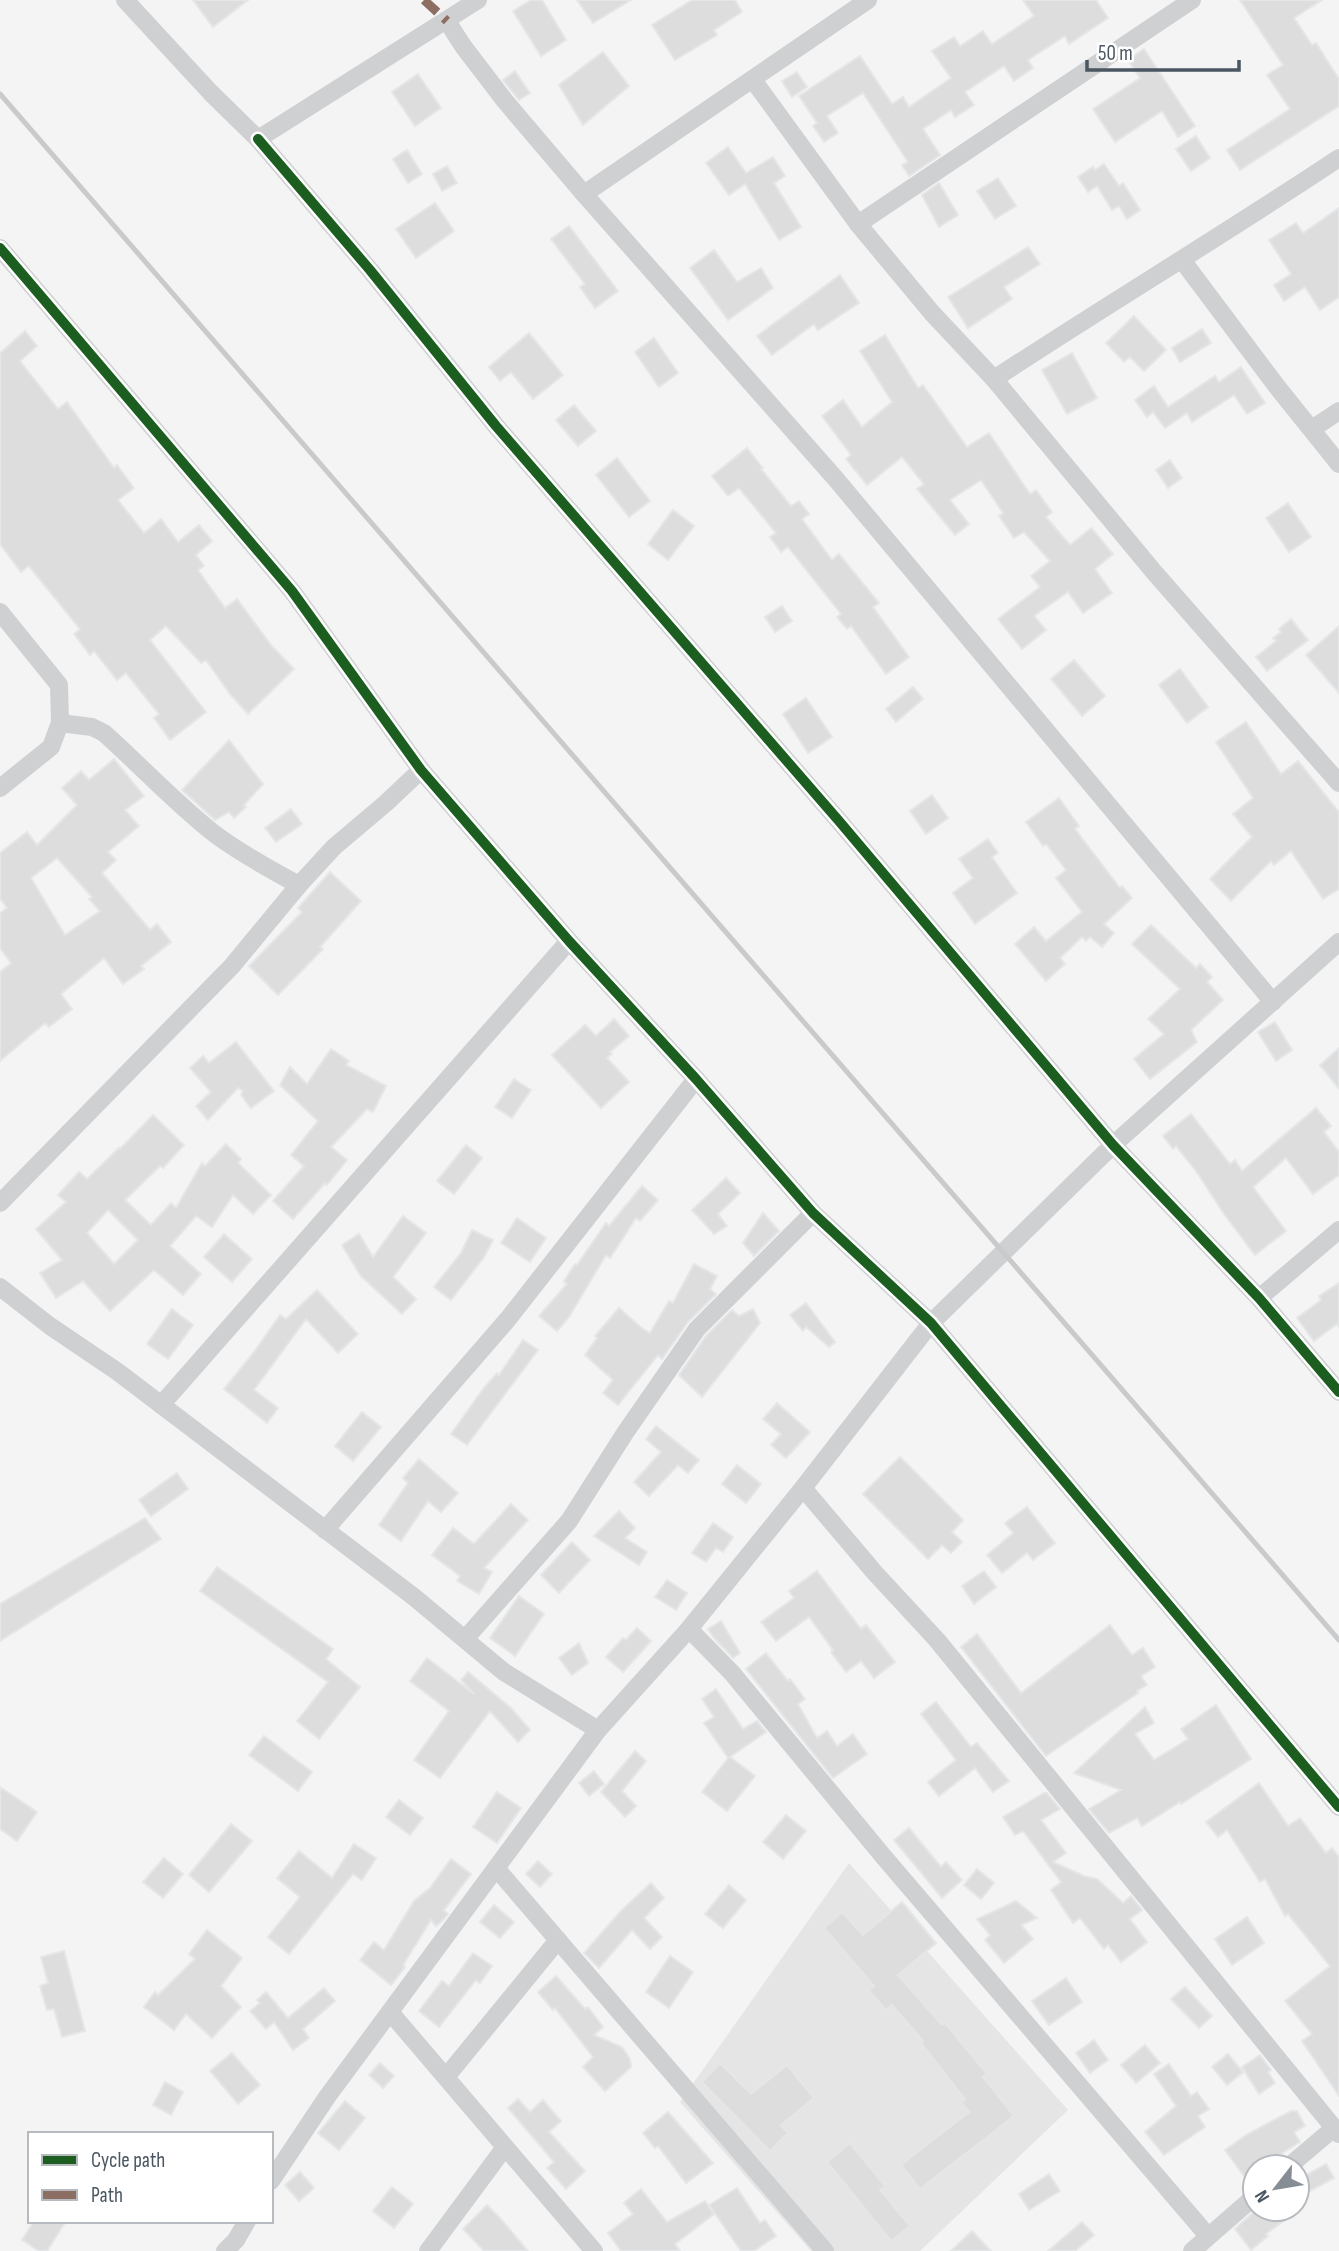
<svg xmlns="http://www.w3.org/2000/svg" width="1339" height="2251" font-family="'Sofia Sans Condensed',sans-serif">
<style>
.education{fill:#e6e5e6}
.building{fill:#ddddde;stroke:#e5e6e7;stroke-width:2;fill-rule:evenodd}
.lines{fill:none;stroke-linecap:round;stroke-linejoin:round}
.minor{stroke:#ced0d2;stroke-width:18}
.rail{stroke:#c9cacc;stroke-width:5}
.quiet{stroke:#8d6e63;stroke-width:9;stroke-dasharray:18 9;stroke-linecap:butt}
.cycleway-casing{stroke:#fff;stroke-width:15}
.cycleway{stroke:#1b5e20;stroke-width:10}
</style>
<rect width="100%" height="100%" fill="#f4f4f4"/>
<!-- education -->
<polygon class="education" points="849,1863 1068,2110 920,2251 811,2251 680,2102"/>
<!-- building -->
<g class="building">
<polygon points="193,0 248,0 213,27"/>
<polygon points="531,0 542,0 566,40 541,56 513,11"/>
<polygon points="577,0 631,0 593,23"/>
<polygon points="692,0 735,0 742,12 714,30 717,35 675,60 652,25"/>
<polygon points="1023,0 1096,0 1108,18 1069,44 1065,36 1028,60 1033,68 1014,81 1004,66 965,92 974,105 955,117 951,110 923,129 940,155 909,176 902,165 908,162 863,93 827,116 838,133 824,142 813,126 817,123 799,96 860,56 892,104 903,97 909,107 951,78 932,51 954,37 960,46 983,31 992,44 1034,16"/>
<polygon points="1240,0 1322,0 1294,18 1312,45 1316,43 1339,79 1339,106 1240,170 1227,150 1290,109 1267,75 1283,65"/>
<polygon points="1144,49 1195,126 1178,137 1162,111 1115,142 1093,109 1140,78 1128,60"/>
<polygon points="603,52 629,86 583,125 559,85"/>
<polygon points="515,71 530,93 519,100 503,80"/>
<polygon points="797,72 807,87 792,97 782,81"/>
<polygon points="418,74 441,108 415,126 392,92"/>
<polygon points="1196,136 1210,158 1191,171 1176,149"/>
<polygon points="728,147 746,173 773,157 785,176 774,183 801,227 779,240 745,184 729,195 706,163"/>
<polygon points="407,150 422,174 408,183 393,159"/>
<polygon points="1104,164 1119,186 1123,183 1140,210 1127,219 1119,206 1112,210 1097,186 1088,192 1078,177 1093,167 1095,170"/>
<polygon points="447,166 457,183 442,191 433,174"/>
<polygon points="998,178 1016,206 995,219 977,191"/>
<polygon points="939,183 958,215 939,227 922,195"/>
<polygon points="435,203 454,231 416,258 396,229"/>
<polygon points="1339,208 1339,297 1320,310 1305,287 1284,301 1274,285 1291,274 1269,240 1296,223 1303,233"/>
<polygon points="569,226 618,291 595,308 580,287 585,284 551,239"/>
<polygon points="1028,247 1040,264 1004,287 1012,299 968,328 948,297"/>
<polygon points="714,250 737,282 761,268 773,288 728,320 690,268"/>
<polygon points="840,275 859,303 818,330 814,324 772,355 757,336"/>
<polygon points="1134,316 1166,350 1144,371 1130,357 1124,362 1106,343"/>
<polygon points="1202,329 1211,343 1180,362 1172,348"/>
<polygon points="25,331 37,346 20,361 58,409 67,402 114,468 117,465 134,488 118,500 144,533 161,519 178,542 199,525 212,541 196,555 204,566 198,570 225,608 237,599 271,645 294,669 248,714 230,694 206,660 201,663 166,626 150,640 206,712 170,740 154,718 159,714 126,673 117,680 94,651 90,655 74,634 80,629 29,566 21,572 0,544 0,353"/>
<polygon points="529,333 563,375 533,399 511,372 500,381 489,367"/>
<polygon points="885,335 918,388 923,385 967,447 989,433 1030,494 1036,490 1052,512 1046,517 1070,545 1091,528 1094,531 1113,554 1095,569 1112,593 1083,613 1068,592 1034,616 1046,630 1022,649 998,619 1040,587 1031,576 1050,561 1024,532 1014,538 999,516 1003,513 981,480 950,500 969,524 955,535 917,489 924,484 902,457 867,485 846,459 851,455 822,416 843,400 862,427 892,402 860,351"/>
<polygon points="654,338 678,373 659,387 635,352"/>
<polygon points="1072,353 1097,398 1067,414 1042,370"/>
<polygon points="1241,367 1265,403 1247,414 1234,395 1192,422 1187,413 1165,428 1153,412 1147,417 1135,400 1154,386 1168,407 1215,376 1219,382"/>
<polygon points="574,405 596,431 578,446 556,420"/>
<polygon points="747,448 763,468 761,469 791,506 799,501 809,514 802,519 832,560 839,554 879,603 873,607 909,657 886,674 851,626 847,629 837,617 841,614 788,547 781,552 770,537 776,533 739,488 728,496 712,476"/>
<polygon points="617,458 650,501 629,517 596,475"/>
<polygon points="1170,460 1182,478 1168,488 1156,470"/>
<polygon points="1288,503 1311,537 1289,552 1266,518"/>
<polygon points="673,510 694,526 668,560 648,544"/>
<polygon points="782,606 792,621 775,632 765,617"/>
<polygon points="1291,619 1308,640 1267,671 1256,657 1276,641 1273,638 1281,632 1279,629"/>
<polygon points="1339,626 1339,693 1306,655"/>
<polygon points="1074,660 1105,696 1082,716 1051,679"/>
<polygon points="1180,669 1208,707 1187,723 1159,685"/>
<polygon points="913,687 923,699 896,722 886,709"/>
<polygon points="806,698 832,737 808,753 783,714"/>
<polygon points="1246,722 1281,774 1298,761 1339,812 1339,889 1323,899 1291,851 1274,865 1271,861 1231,901 1210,879 1252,837 1233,814 1253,798 1216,742"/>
<polygon points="229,740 263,784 244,805 246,807 234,818 229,812 215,820 182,790"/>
<path d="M 114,759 L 144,796 L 125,810 L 139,826 L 108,852 L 116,860 L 102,873 L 150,930 L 157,924 L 171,942 L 141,966 L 144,969 L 123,984 L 104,958 L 61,994 L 72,1009 L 49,1027 L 45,1023 L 0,1061 L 0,972 L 11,963 L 0,948 L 0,913 L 7,908 L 0,898 L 0,853 L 27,832 L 37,845 L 77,805 L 62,788 L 81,771 L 89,780 ZM 57,858 L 92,897 L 89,899 L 100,911 L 65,935 L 31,878 Z"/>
<polygon points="932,795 948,818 926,834 910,811"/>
<polygon points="1059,798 1079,826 1075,829 1120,888 1122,886 1132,898 1104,924 1114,933 1102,947 1090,937 1086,941 1082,937 1060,958 1065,964 1046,981 1015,944 1034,927 1046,941 1082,912 1056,878 1066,870 1046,844 1043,846 1026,822"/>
<polygon points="291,809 302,824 276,842 265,828"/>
<polygon points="988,839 998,853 992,857 1017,893 975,924 953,893 973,878 959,859"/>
<polygon points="330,872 361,901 320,947 323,949 278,995 249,966 302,912 298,908"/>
<polygon points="1151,925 1196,968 1200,964 1212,977 1207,982 1223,1000 1191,1030 1197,1042 1150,1079 1134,1059 1164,1034 1148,1019 1180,989 1132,944"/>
<polygon points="614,1019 629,1036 610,1052 612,1054 607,1058 629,1082 601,1108 552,1055 585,1025 596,1036"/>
<polygon points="1275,1022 1292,1050 1276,1061 1258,1032"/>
<polygon points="236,1042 274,1091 251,1108 241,1095 243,1091 238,1088 208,1120 196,1106 211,1092 190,1068 203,1056 209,1063"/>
<polygon points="1339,1048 1339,1089 1320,1065"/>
<polygon points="331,1049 349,1061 346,1065 386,1086 373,1112 367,1109 331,1147 347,1160 327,1185 325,1183 293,1219 273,1201 304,1166 291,1155 318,1121 280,1085 290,1067 307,1084"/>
<polygon points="514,1079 531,1090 512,1118 495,1107"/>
<polygon points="1316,1108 1331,1126 1324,1132 1339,1152 1339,1175 1313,1194 1286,1158 1253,1187 1286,1231 1255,1255 1224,1214 1196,1171 1176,1146 1173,1149 1163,1136 1191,1114 1230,1164 1235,1160 1242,1171"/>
<path d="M 153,1115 L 184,1145 L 163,1168 L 160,1166 L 125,1200 L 151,1225 L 171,1203 L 176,1208 L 202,1163 L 205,1166 L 226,1144 L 241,1159 L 238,1163 L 271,1195 L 253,1214 L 233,1195 L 212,1227 L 196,1216 L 170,1246 L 201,1274 L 183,1295 L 154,1270 L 110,1311 L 83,1281 L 56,1298 L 40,1273 L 62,1260 L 36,1229 L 66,1202 L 58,1195 L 79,1172 L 87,1179 L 119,1148 L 120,1149 ZM 108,1210 L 138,1240 L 114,1264 L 87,1233 Z"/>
<polygon points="466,1145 482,1158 454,1194 437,1181"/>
<polygon points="726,1178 740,1193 718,1214 727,1226 714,1234 692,1210"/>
<polygon points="642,1186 658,1200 640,1221 636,1218 610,1258 606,1255 569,1317 557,1331 539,1316 567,1284 564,1281 575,1264 577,1265 606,1223 609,1226"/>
<polygon points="763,1213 779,1231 754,1256 743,1243"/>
<polygon points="403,1216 426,1233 393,1277 416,1299 402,1314 360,1275 342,1245 359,1234 373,1257"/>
<polygon points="517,1218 546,1238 530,1262 501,1243"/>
<polygon points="472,1230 493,1240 484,1257 451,1300 434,1287 461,1253"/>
<polygon points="224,1234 252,1259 232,1282 204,1257"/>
<polygon points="694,1264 717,1276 710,1289 716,1294 688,1322 662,1359 658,1355 618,1405 603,1393 613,1380 585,1355 597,1338 595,1336 619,1308 643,1329 650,1333 669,1301 673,1303"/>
<polygon points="1339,1283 1339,1327 1337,1324 1314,1341 1297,1318 1321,1300 1319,1296"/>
<polygon points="317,1290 358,1334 338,1353 306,1319 254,1390 278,1408 267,1423 224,1389 254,1352 280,1315 286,1319"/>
<polygon points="806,1303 835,1342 829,1347 806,1327 803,1331 790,1315"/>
<polygon points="172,1309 193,1325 168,1359 147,1344"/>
<polygon points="753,1309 760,1323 702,1397 679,1375 706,1336 732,1310 739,1316"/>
<polygon points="523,1340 538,1350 467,1445 451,1434 483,1389 497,1373 499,1375"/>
<polygon points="777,1403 810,1432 786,1458 771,1445 781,1434 763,1419"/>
<polygon points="362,1412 381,1427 353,1461 335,1446"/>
<polygon points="656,1426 699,1460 688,1473 678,1465 649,1496 634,1482 661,1452 646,1439"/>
<polygon points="900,1457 963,1520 952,1532 962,1542 951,1553 942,1545 928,1559 863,1494"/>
<polygon points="419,1459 458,1493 441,1512 428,1501 401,1541 379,1525 408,1483 403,1478"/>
<polygon points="737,1465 761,1484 746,1503 722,1484"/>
<polygon points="177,1473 188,1489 151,1516 139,1500"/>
<polygon points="511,1504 528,1520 484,1568 492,1572 479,1594 457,1581 460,1576 432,1555 453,1528 474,1544"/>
<polygon points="1027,1507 1055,1543 1033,1560 1027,1553 1002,1573 987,1555 1013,1533 1005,1523"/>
<polygon points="619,1511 635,1528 625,1538 647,1552 639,1565 594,1536"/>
<polygon points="145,1518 161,1539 0,1641 0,1604"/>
<polygon points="713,1523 733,1537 723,1552 716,1548 706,1562 692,1553"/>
<polygon points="572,1542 590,1560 559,1593 541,1575"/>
<polygon points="217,1567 333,1649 326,1659 360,1687 319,1739 297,1721 328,1682 200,1591"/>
<polygon points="817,1571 861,1629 866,1625 895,1662 874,1678 861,1661 846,1672 831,1652 833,1650 809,1617 776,1641 761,1622 794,1598 789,1591"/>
<polygon points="984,1571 996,1587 974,1604 962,1586"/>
<polygon points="667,1580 687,1593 676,1610 655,1597"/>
<polygon points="519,1596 544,1614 515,1656 490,1638"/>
<polygon points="721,1621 740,1653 733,1658 713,1637 708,1629"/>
<polygon points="1110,1625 1132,1655 1143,1648 1155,1667 1141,1676 1147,1685 1137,1691 1138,1693 1046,1756 961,1647 977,1634 1021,1693"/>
<polygon points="637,1628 651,1641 623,1672 606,1657 623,1638 626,1640"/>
<polygon points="579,1643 588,1663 572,1675 559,1658"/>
<polygon points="766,1653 788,1681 790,1679 805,1699 798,1704 817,1738 827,1731 837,1746 853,1734 867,1754 833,1778 746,1669"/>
<polygon points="427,1658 474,1694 461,1680 468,1672 511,1708 530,1730 518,1742 490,1711 440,1778 414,1760 449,1711 410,1681"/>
<polygon points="716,1689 743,1729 757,1721 766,1732 730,1757 755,1776 727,1811 702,1792 728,1758 704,1723 714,1717 702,1699"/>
<polygon points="936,1702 971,1747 977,1743 1009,1781 993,1792 975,1768 939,1796 928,1782 956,1760 921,1714"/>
<polygon points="1216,1705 1251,1759 1181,1804 1180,1802 1142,1826 1137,1818 1109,1833 1089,1809 1121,1790 1074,1773 1145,1707 1154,1723 1135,1734 1154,1760 1188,1739 1181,1729"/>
<polygon points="264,1736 312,1772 298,1791 249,1755"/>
<polygon points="635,1751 646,1761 622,1791 636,1806 625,1817 601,1792"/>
<polygon points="594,1771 604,1784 589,1796 579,1783"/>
<polygon points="1259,1783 1288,1826 1300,1818 1326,1853 1332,1848 1339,1857 1339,2096 1302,2041 1312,2034 1285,2001 1330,1966 1288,1914 1285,1916 1265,1879 1260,1882 1227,1830 1218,1837 1206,1822"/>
<polygon points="0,1787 37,1812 17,1841 0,1829"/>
<polygon points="497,1792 521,1808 497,1843 473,1827"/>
<polygon points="1044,1793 1047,1793 1060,1809 1041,1820 1066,1853 1053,1862 1084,1876 1097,1879 1123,1903 1131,1896 1142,1910 1130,1919 1147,1942 1121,1962 1108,1945 1104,1949 1080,1918 1073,1923 1051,1890 1061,1882 1023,1831 1015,1835 1003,1817"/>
<polygon points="399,1800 423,1818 410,1835 386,1817"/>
<polygon points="786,1815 806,1831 783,1859 763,1842"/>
<polygon points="231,1824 252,1841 209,1892 189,1875"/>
<polygon points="909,1828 941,1867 946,1862 962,1880 942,1898 894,1840"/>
<polygon points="354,1844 376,1858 362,1880 353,1874 289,1954 268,1937 300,1897 277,1878 299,1851 332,1878"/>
<polygon points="164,1858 183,1874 163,1898 143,1882"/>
<polygon points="451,1859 471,1874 444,1910 448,1914 444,1919 436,1926 431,1920 403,1965 405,1967 391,1985 360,1960 374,1942 384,1950 414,1901 430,1888"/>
<polygon points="538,1861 552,1874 540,1887 526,1874"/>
<polygon points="977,1869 994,1883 981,1899 964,1885"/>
<polygon points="651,1883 664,1898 644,1918 662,1937 650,1949 632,1930 599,1968 584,1953 621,1911"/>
<polygon points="729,1885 746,1900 723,1928 705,1914"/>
<polygon points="1016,1901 1037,1918 1021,1925 1033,1939 1004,1963 985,1940 990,1935 977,1919"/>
<polygon points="902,1902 936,1943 898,1975 942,2025 945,2023 987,2074 983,2077 1014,2116 920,2189 901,2165 969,2112 961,2102 965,2099 921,2043 923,2041 892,2005 886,2010 869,1991 874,1986 824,1928 842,1912 863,1935"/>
<polygon points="494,1905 514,1922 500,1938 480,1922"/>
<polygon points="1247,1917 1264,1943 1232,1965 1215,1939"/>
<polygon points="207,1930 242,1958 221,1986 241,2007 212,2038 186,2014 174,2030 144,2007 155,1992 158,1995 195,1959 189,1954"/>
<polygon points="64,1951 85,2031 62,2037 54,2009 47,2010 40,1986 48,1983 41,1957"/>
<polygon points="473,1953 492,1966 480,1983 476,1980 439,2027 419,2011 442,1981 449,1986"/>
<polygon points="670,1956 693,1972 669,2008 646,1992"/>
<polygon points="556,1976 585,2009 588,2007 603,2027 594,2035 622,2047 630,2059 631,2067 605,2091 583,2067 593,2057 555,2008 553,2010 538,1992"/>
<polygon points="1066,1978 1082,2002 1049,2025 1032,2001"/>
<polygon points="1185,1987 1212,2016 1199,2028 1171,1999"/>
<polygon points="324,1988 335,2001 303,2029 309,2038 293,2050 274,2022 266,2029 250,2011 260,2003 257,2000 266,1992 288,2018"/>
<polygon points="1094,2040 1108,2060 1090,2073 1076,2053"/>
<polygon points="1145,2045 1160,2063 1136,2083 1121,2065"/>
<polygon points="232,2053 260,2085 238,2104 210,2071"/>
<polygon points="1228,2054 1243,2072 1227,2085 1212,2067"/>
<polygon points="1260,2055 1271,2070 1268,2072 1275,2083 1259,2094 1242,2067"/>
<polygon points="380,2063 394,2076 383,2088 369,2075"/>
<polygon points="720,2063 751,2094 787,2065 814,2098 781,2125 788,2133 770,2151 702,2082"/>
<polygon points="1169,2064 1191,2096 1197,2092 1209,2109 1198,2116 1205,2127 1164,2155 1145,2132 1176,2106 1154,2074"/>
<polygon points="165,2082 183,2092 171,2115 153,2105"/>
<polygon points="518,2099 530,2112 543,2100 561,2121 549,2132 585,2171 566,2189 547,2168 554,2162 508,2108"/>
<polygon points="345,2101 365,2118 339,2150 318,2133"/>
<polygon points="1291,2111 1297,2111 1305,2126 1294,2132 1300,2142 1273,2159 1277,2167 1255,2167 1255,2173 1246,2179 1225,2150 1246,2135"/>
<polygon points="668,2112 713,2163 686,2183 658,2146 655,2148 643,2133"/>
<polygon points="850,2143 885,2186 880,2190 910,2226 891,2241 827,2162"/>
<polygon points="1326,2164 1334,2178 1297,2198 1297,2180"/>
<polygon points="300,2172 314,2188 299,2201 285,2185"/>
<polygon points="1049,2174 1060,2191 1029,2210 1019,2194"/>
<polygon points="392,2187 413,2204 394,2228 373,2211"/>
<polygon points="737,2188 760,2223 765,2220 776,2236 754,2251 741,2251 709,2205"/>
<polygon points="641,2189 667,2222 705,2201 714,2214 675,2244 680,2251 621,2251 608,2233 633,2214 624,2203"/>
<polygon points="487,2205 499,2217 528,2251 484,2251 463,2229"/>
<polygon points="1257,2209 1300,2209 1266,2234 1268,2236 1251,2250 1235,2229"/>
<polygon points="34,2221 66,2221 47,2251 39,2251 22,2240"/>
<polygon points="1082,2222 1094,2235 1075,2251 1048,2251"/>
<polygon points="972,2231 991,2251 951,2251"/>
</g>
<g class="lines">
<!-- minor -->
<g class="minor">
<polyline points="125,0 211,93 258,139 478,0"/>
<polyline points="447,21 463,46 505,101 584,194 835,478 1273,1002"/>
<polyline points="753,80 858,224 932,313 994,379 1154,572 1339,783"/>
<polyline points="258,139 370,270 496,426 839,821 1113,1145 1259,1298 1339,1392"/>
<polyline points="584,194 868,0"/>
<polyline points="858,224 1192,0"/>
<polyline points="0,248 292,591 421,770 569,941 696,1079 813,1213 931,1323 1339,1807"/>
<polyline points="1182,260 1278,388 1339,464"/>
<path d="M 994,379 C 1108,304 1225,234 1339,158"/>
<polyline points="1312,429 1339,411"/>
<polyline points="0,612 59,685 60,723 51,747 0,788"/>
<path d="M 60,723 L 92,727 L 104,733 C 141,766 176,804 216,835 C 242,854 271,870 299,885 L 334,847 L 386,803 L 421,770"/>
<polyline points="0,1203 232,966 299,885"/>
<polyline points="0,1287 50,1326 118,1372 414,1597 504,1672 598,1730"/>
<polyline points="1259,1298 1339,1230"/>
<polyline points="161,1405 569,941"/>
<polyline points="803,1488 875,1573 937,1640 1339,2134"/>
<polyline points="325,1530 508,1319 696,1079"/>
<polyline points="689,1629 732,1673 883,1856 1208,2236"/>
<polyline points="465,1639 569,1521 625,1433 697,1329 813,1213"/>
<polyline points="496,1868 825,2251"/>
<polyline points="390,2012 594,2251"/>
<polyline points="446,2077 558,1940"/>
<polyline points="1288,2167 1334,2128"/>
<polyline points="271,2181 327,2097 598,1730 689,1629 803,1488 931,1323 1113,1145 1339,942"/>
<polyline points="225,2251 236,2240 247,2221"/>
<polyline points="428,2251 505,2147"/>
<polyline points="1192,2251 1255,2196"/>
</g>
<!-- rail -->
<polyline class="rail" points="0,94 1339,1640"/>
<!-- quiet -->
<polyline class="quiet" points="424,0 447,21"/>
<defs>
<g id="cycleway">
<polyline points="258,139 370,270 496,426 839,821 1113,1145 1259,1298 1339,1392"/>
<polyline points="0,248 292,591 421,770 569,941 696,1079 813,1213 931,1323 1339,1807"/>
</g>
</defs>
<!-- cycleway casing -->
<use href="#cycleway" class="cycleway-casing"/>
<!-- cycleway -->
<use href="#cycleway" class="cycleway"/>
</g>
<!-- legend -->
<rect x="28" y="2132" width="245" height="91" fill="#ffffff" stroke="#b7bbc0" stroke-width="2"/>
<rect x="42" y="2155" width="35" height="10" fill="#1b5e20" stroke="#b7bbc0" stroke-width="2"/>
<text x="91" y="2167" font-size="21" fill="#4a5661">Cycle path</text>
<rect x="42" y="2190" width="35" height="10" fill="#8d6e63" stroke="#b7bbc0" stroke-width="2"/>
<text x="91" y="2202" font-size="21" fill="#4a5661">Path</text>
<!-- north arrow -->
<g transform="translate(1276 2188) rotate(239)"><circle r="33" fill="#ffffff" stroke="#b7bbc0" stroke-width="2"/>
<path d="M0-5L12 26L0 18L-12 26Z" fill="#868d94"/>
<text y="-10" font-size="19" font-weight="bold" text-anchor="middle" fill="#4a5661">N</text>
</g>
<!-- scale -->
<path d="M1087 60v10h152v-10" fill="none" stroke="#4a5661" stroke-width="3.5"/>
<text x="1098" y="60" font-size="21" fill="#4a5661" stroke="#ffffff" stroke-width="5" paint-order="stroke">50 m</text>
</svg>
